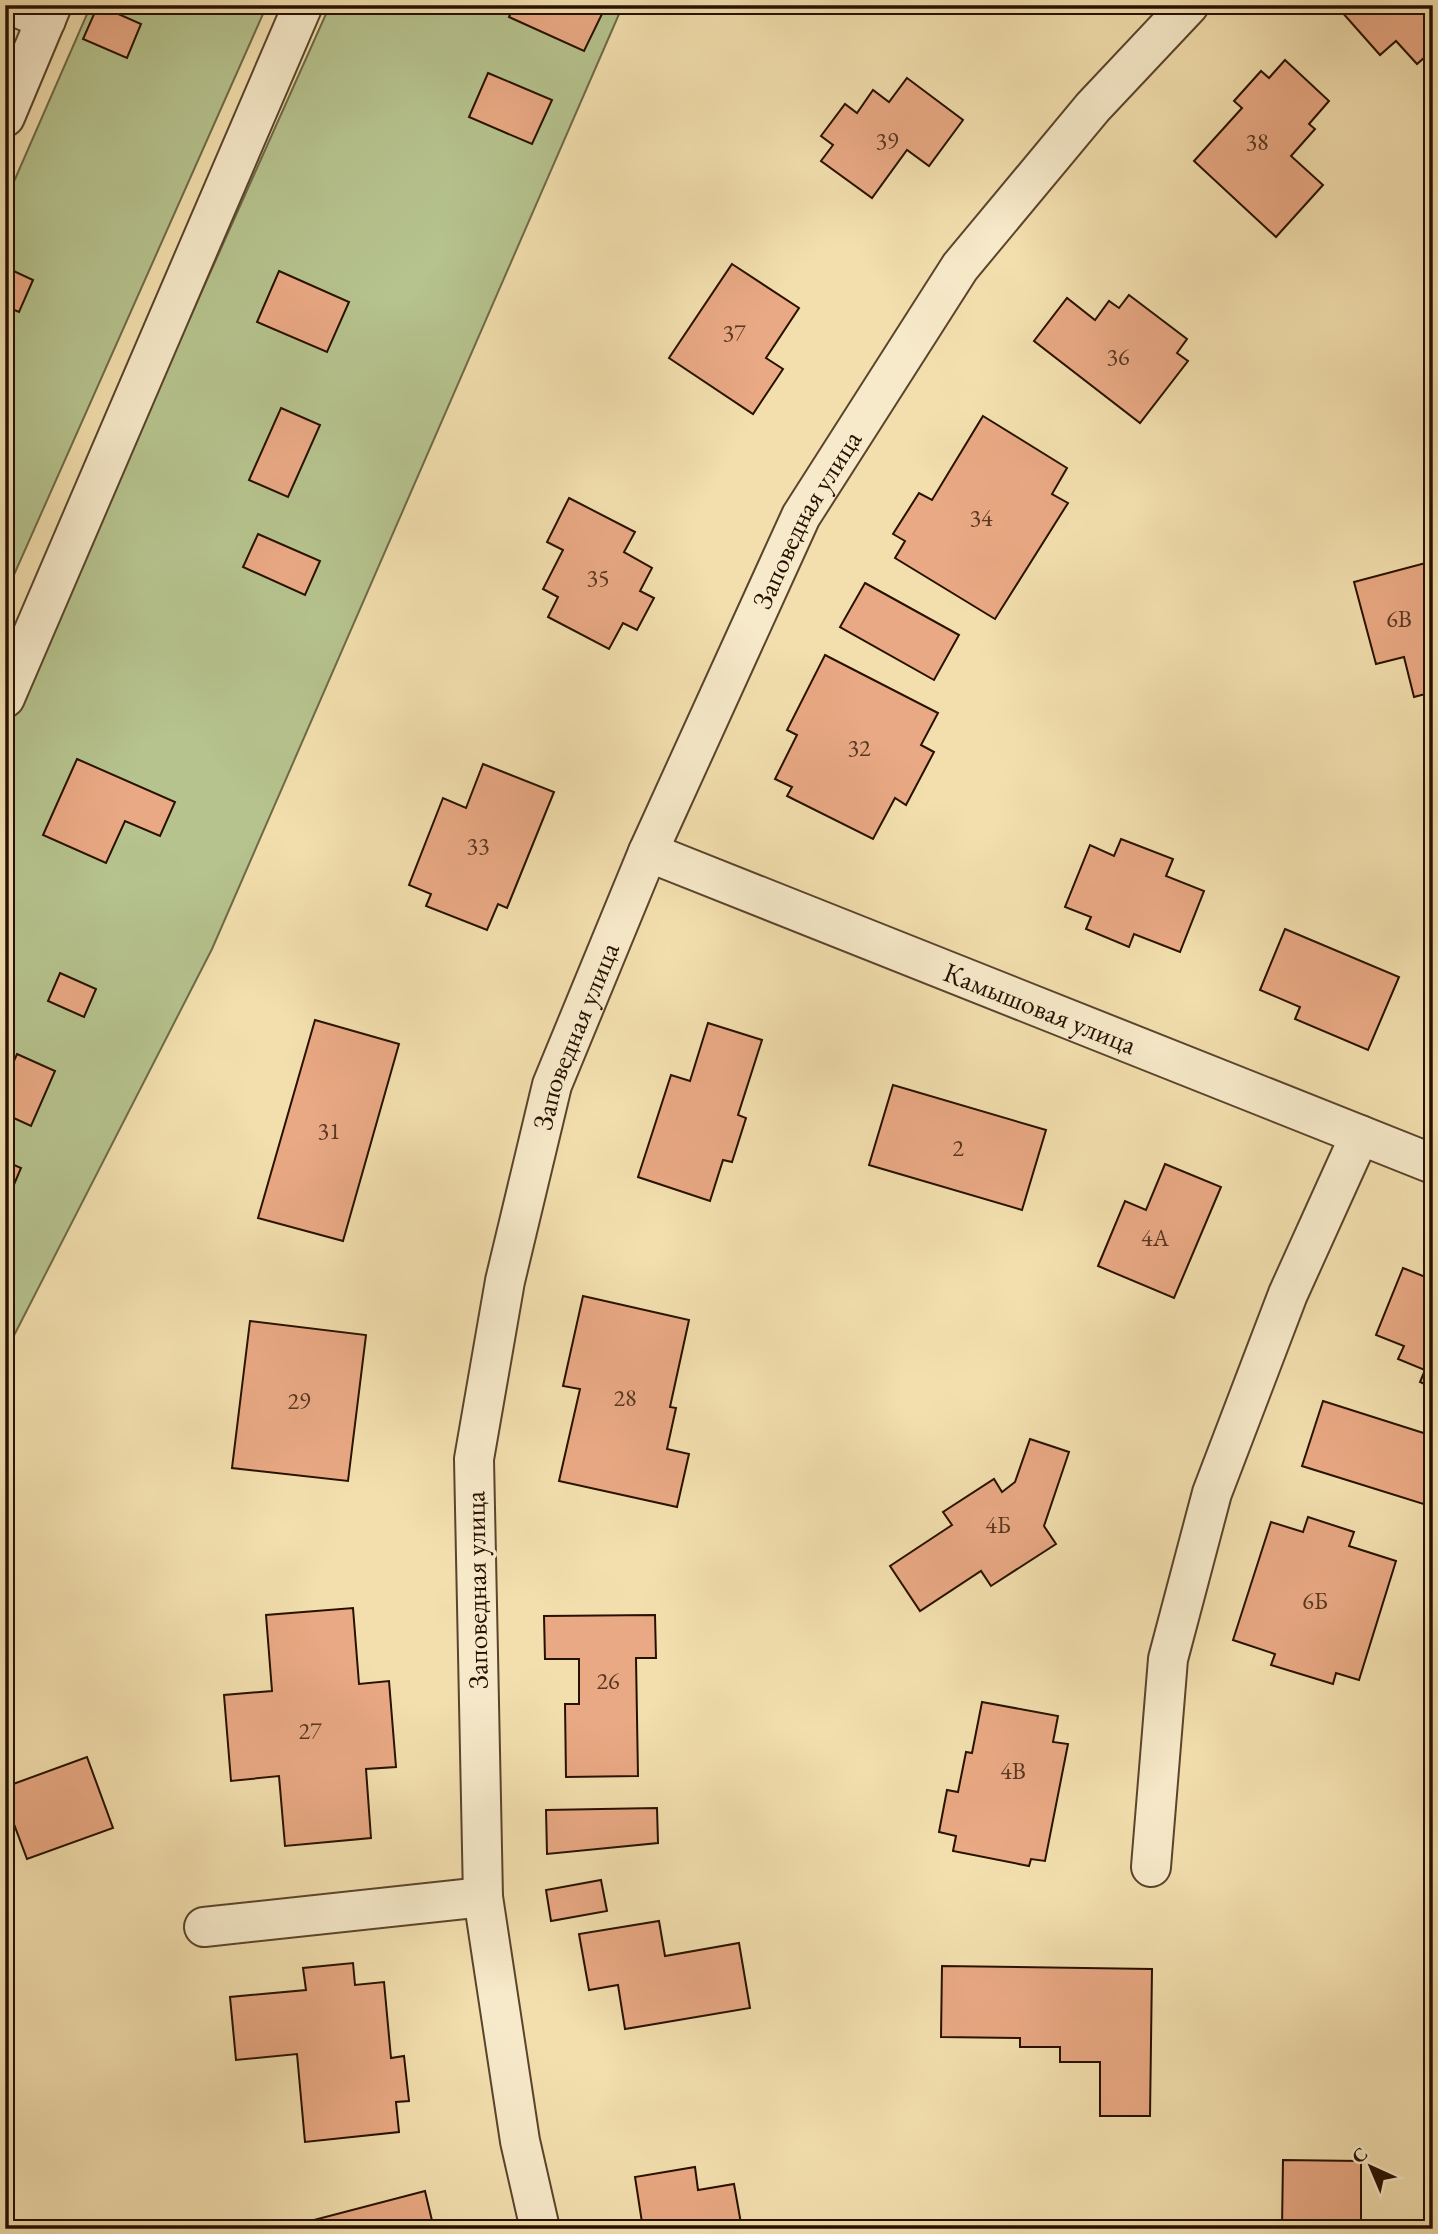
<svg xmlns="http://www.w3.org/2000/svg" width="1438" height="2234" font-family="'EB Garamond',serif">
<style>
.green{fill:#b6c38e;stroke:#6e6a48;stroke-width:2}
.building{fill:#e9a984;stroke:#271101;stroke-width:2}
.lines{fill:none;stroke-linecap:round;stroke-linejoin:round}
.minor-casing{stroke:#5a442c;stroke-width:42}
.minor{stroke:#f7eaca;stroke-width:38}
.labels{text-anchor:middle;stroke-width:7;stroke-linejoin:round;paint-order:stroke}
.number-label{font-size:24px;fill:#583722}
.street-label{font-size:28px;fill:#271101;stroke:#f7eaca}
</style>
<rect width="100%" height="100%" fill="#f3dfae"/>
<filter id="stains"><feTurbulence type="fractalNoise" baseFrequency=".00286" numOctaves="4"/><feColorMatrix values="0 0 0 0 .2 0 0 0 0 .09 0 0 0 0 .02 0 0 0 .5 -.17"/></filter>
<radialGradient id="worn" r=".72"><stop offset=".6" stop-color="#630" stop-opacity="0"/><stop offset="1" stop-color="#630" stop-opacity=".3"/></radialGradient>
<!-- green -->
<g class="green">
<polygon points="91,5 267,5 5,595 5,202"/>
<polygon points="330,5 623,5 212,949 5,1353 5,731"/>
</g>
<!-- building -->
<g class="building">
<polygon points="98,5 141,24 127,58 83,39"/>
<polygon points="514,5 581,5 602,14 584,51 509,17"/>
<polygon points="1347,5 1433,5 1433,50 1417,64 1396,41 1380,55 1341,11"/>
<polygon points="1285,60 1329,101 1309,124 1315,129 1291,156 1323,185 1276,237 1194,161 1242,108 1234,101 1261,71 1269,78"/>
<polygon points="488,73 552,100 532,144 469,117"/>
<polygon points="907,78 963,120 929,166 907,150 872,198 821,161 833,145 821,136 845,104 857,113 873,90 889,102"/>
<polygon points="732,264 799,308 766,358 783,369 753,414 669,358"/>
<polygon points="5,267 33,280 19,312 5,306"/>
<polygon points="279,271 349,302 327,352 257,322"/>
<polygon points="1129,295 1187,339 1177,353 1188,361 1140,423 1034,341 1067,298 1095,320 1109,301 1119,308"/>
<polygon points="281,408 320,425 288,497 249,480"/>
<polygon points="983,416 1067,468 1052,494 1068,503 995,619 895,558 905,541 893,534 919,493 932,500"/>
<polygon points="569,498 635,532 624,552 652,568 640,591 654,598 637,630 623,623 609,649 548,617 558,597 543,589 563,550 547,542"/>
<polygon points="258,534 320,561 305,595 243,567"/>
<polygon points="1433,561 1433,692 1414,697 1404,657 1376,664 1354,582"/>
<polygon points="865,583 959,635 934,680 840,627"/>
<polygon points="825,655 938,713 921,745 934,752 906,805 895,798 873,839 787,796 792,787 775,779 797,735 787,730"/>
<polygon points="77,759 175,802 160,836 125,821 106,863 43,835"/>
<polygon points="483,764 554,792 507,908 498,904 487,930 426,906 431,894 409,885 443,798 466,808"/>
<polygon points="1121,839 1173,859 1166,876 1204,891 1180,952 1134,934 1129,947 1086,929 1091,917 1065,907 1090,845 1114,856"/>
<polygon points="1285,929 1399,977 1368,1050 1295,1019 1300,1007 1260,990"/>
<polygon points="60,973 96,989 84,1017 48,1001"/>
<polygon points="315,1020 399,1044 343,1241 258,1218"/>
<polygon points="708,1023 762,1040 738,1115 746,1118 732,1162 723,1160 710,1201 638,1177 671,1075 690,1081"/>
<polygon points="17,1054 55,1071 31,1126 5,1114 5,1081"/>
<polygon points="893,1085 1046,1130 1022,1210 869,1165"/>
<polygon points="5,1161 21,1168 10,1194 5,1191"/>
<polygon points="1165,1164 1221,1187 1174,1298 1098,1266 1125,1201 1146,1210"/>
<polygon points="1403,1268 1433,1280 1433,1388 1420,1382 1425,1370 1398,1359 1404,1346 1376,1335"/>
<polygon points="583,1296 689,1320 670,1407 676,1408 667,1449 689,1454 677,1507 559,1481 580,1389 563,1386"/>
<polygon points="250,1321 366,1335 348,1481 232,1468"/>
<polygon points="1323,1401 1433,1436 1433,1507 1302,1466"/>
<polygon points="1030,1439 1069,1452 1044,1526 1056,1544 991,1586 981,1571 920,1611 890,1566 952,1525 943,1512 994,1479 1002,1492 1015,1482"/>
<polygon points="1308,1517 1354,1532 1349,1546 1396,1561 1359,1680 1336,1673 1333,1684 1271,1665 1275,1654 1233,1640 1271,1522 1303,1532"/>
<polygon points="353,1608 359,1684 389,1681 396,1767 366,1769 371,1838 285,1846 279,1776 231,1781 224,1695 272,1691 266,1615"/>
<polygon points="655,1615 656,1658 636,1658 638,1776 566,1777 565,1704 579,1704 579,1659 545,1659 544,1616"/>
<polygon points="982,1702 1058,1716 1053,1742 1068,1744 1045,1861 1031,1859 1029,1866 953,1851 956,1836 939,1832 947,1790 958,1792 966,1752 972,1753"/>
<polygon points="87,1757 113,1828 27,1859 5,1800 5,1787"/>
<polygon points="657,1808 658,1843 547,1854 546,1810"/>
<polygon points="601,1880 607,1911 551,1921 546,1890"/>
<polygon points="659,1921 665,1956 739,1943 750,2008 625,2029 618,1985 589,1990 579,1934"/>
<polygon points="353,1963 355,1985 384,1982 391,2058 404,2056 409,2101 396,2102 399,2132 305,2142 297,2054 236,2060 230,1997 306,1990 303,1968"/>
<polygon points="942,1966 1152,1969 1150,2116 1100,2116 1100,2062 1060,2062 1060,2047 1020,2047 1020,2038 941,2037"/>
<polygon points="1283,2160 1361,2161 1361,2229 1282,2229"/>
<polygon points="695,2167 698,2190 734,2184 742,2229 643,2229 635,2177"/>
<polygon points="425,2191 434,2229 287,2229 287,2227"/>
</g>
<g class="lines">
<defs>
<g id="minor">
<polyline points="11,5 46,20"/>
<polyline points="5,117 52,5"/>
<polyline points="5,698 303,5"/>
<path id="s1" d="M 648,852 L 1433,1164"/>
<polyline points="1151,1867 1168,1659 1212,1493 1288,1294 1360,1135"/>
<polyline points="204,1927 483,1897"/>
<path id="s2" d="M 540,2229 L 520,2141 L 483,1897 L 474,1459 L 505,1281 L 552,1085 L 648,852 L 801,516 L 960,267 L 1093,107 L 1189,5"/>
</g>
</defs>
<!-- minor casing -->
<use href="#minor" class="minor-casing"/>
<!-- minor -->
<use href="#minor" class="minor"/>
</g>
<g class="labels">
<!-- number labels -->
<g class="number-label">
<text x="887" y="149">39</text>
<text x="1257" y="150">38</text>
<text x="734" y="341">37</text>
<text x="1118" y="365">36</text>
<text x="981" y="526">34</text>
<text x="598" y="586">35</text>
<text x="1399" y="627">6В</text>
<text x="859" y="756">32</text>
<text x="478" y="854">33</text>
<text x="329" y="1139">31</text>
<text x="958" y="1156">2</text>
<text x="1155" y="1246">4А</text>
<text x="625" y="1406">28</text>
<text x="299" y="1409">29</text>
<text x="998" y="1533">4Б</text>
<text x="1315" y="1609">6Б</text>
<text x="608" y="1689">26</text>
<text x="310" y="1739">27</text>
<text x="1013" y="1779">4В</text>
</g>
<!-- street labels -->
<g class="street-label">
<text dy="10" stroke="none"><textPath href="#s2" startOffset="1778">Заповедная улица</textPath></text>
<text dy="10" stroke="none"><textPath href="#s1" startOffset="422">Камышовая улица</textPath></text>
<text dy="10" stroke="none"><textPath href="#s2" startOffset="1211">Заповедная улица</textPath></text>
<text transform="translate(476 1590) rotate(-91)" y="10">Заповедная улица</text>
</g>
</g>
<!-- margin -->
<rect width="1438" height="2234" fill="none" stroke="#f3dfae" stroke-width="28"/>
<rect x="7" y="7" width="1424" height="2220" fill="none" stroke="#271101" stroke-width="3.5"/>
<rect x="14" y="14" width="1410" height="2206" fill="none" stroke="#271101" stroke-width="2"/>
<!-- north arrow -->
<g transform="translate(1371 2167) rotate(316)" stroke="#f7eaca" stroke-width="5" paint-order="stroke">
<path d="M0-5L12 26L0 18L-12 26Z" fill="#271101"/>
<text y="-10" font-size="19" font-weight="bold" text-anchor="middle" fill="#271101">С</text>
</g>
<rect width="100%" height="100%" filter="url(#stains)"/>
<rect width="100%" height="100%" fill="url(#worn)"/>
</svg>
